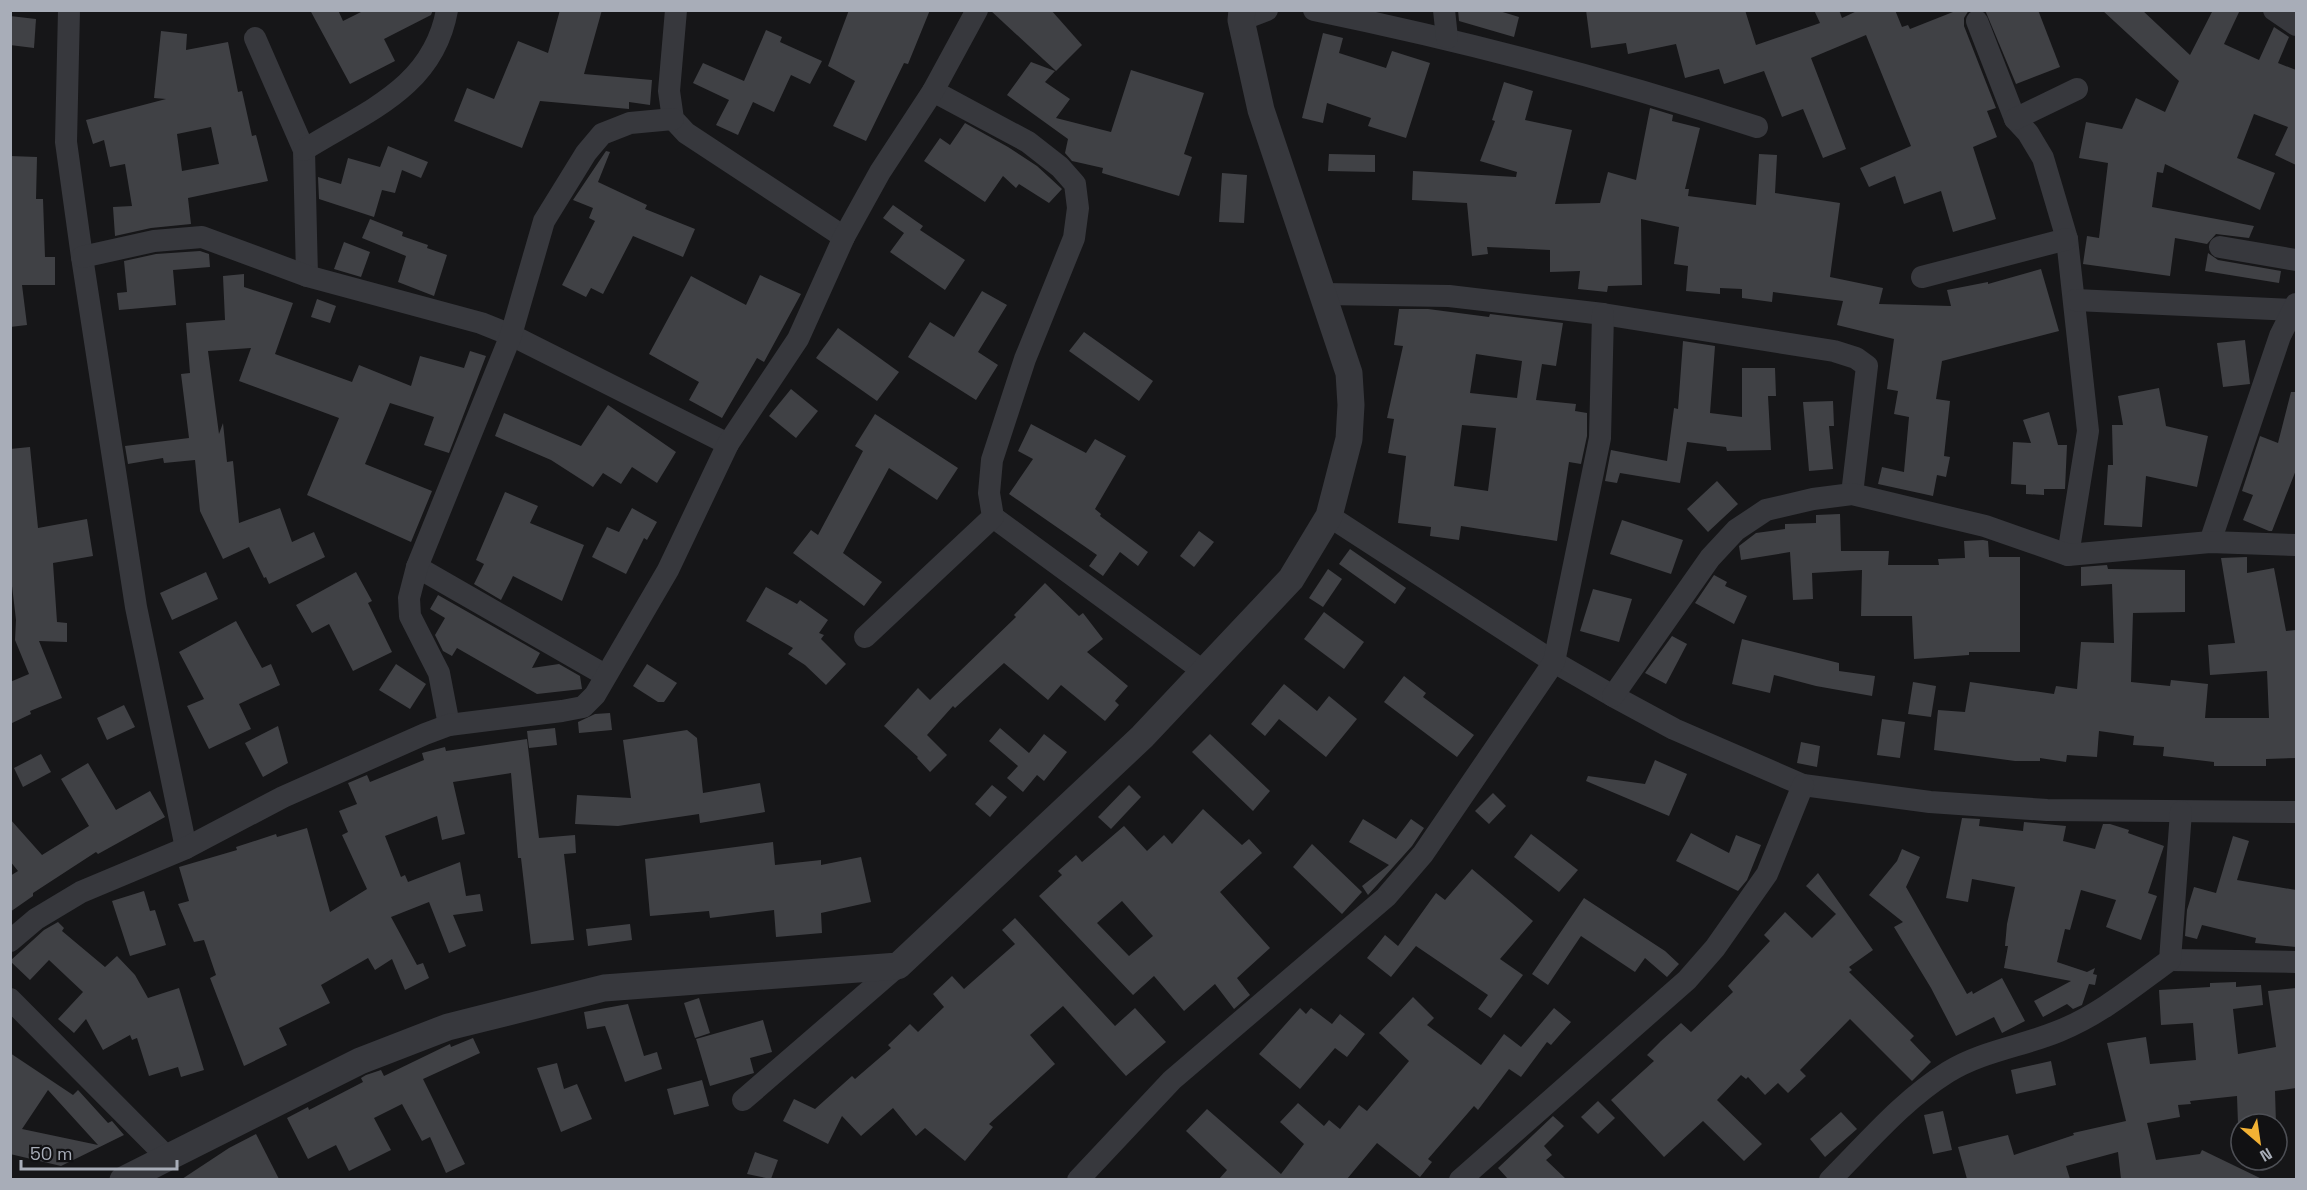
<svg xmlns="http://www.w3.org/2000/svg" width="2307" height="1190" font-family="'Space Grotesk',sans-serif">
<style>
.building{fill:#404145;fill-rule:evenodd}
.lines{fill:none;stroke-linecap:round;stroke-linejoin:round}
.minor{stroke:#37383d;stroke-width:22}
.tertiary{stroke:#37383d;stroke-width:27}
</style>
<rect width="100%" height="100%" fill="#161618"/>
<!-- building -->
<g class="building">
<polygon points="310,10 338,10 343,21 365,10 433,10 431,15 384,39 395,61 350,84"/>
<polygon points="560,10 602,10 584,74 652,80 650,105 629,102 629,109 540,101 522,148 454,121 467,88 494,99 518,41 548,53"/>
<polygon points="849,10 930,10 908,64 904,63 866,141 833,126 855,81 828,66"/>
<polygon points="990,10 1051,10 1082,45 1056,71"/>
<polygon points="1458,10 1496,10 1519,17 1514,37 1459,21"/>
<polygon points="1586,10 1745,10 1756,45 1820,23 1814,10 1839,10 1842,18 1859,10 1895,10 1902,27 1908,25 1910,29 1958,10 1969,10 1964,18 1964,26 1996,108 1987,111 1997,137 1973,147 1996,219 1953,232 1941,191 1904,204 1895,176 1869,187 1860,168 1911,146 1866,35 1811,58 1846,149 1823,158 1803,109 1782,117 1764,71 1724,84 1719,69 1685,78 1676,44 1628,54 1626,43 1591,48"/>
<polygon points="1985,10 2038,10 2060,67 2016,84"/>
<polygon points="2102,10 2142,10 2190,55 2213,10 2240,10 2224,44 2259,60 2274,27 2289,37 2278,63 2296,70 2296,165 2275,155 2288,127 2254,114 2237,158 2275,173 2260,210 2165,164 2163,173 2157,172 2152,207 2254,226 2249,238 2216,234 2207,244 2175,238 2170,276 2083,264 2087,236 2099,238 2108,163 2079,158 2086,122 2122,129 2136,98 2165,112 2179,81"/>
<polygon points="10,16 36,19 34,48 10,45"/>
<polygon points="766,30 782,37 780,42 822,61 810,84 791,75 774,112 753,102 738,135 716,125 729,100 693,83 703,63 744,81"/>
<path d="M 161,31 L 187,34 L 186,50 L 228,42 L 238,92 L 242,91 L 252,136 L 256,135 L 268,181 L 188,198 L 191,224 L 151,228 L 115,236 L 113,207 L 132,206 L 125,164 L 110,167 L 104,140 L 93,144 L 86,120 L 166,99 L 154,98 ZM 211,127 L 219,164 L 182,171 L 177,134 Z"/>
<polygon points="1323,33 1343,38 1339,53 1386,68 1392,51 1430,63 1406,138 1368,126 1371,118 1327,103 1323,123 1302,118"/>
<polygon points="1031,62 1055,71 1045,82 1070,99 1056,118 1111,132 1131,70 1204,93 1184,154 1192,157 1179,196 1102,173 1103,168 1072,161 1065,153 1068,139 1007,95"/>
<polygon points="1504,82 1533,91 1525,120 1572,130 1555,204 1600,203 1608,172 1636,180 1650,108 1673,115 1672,121 1700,128 1685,189 1689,189 1688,196 1756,205 1759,154 1777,155 1775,193 1840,203 1830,277 1883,288 1879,304 1951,306 1947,290 1988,282 1988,284 2041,269 2059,331 1942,361 1936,399 1950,401 1944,456 1950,457 1946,477 1937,475 1933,496 1878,484 1882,467 1904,472 1909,417 1894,414 1898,391 1887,389 1894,339 1837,325 1843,301 1773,292 1772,302 1742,298 1742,289 1720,288 1720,294 1686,291 1688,266 1674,264 1679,227 1641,219 1642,285 1608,286 1607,292 1578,289 1580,271 1550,272 1550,250 1487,247 1488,254 1472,256 1467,203 1412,200 1413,171 1516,177 1517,172 1480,161 1495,121 1492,120"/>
<polygon points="965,123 1008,147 1037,166 1062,189 1049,203 1019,184 1016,188 1003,176 985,202 924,161 940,138 950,145"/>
<polygon points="388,146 428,162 421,178 402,170 395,193 382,190 374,217 319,199 318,177 341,184 348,158 380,167"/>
<polygon points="606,151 610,152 598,182 647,205 645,209 695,229 683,257 633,236 603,294 591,288 586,297 562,285 595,221 589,218 593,208 573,200"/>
<polygon points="1329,154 1375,155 1375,172 1328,171"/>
<polygon points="10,156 37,157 36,199 43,199 45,257 55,257 55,285 22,285 27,325 10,327"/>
<polygon points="1222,173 1247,175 1244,223 1219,222"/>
<polygon points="893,205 923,226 920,230 965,260 945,290 890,252 904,233 883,218"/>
<polygon points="370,219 403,232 402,236 428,245 427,248 447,255 434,296 398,282 406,256 362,238"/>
<polygon points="344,242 370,252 361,277 334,269"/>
<polygon points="200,251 209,254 210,267 173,270 176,305 119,310 117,293 127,292 124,261 156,254"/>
<polygon points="2208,253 2218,260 2281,271 2279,283 2205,271"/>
<polygon points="244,274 244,287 293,303 275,354 352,382 359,365 411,386 420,356 464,368 470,351 486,356 449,453 424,445 434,417 390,403 375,440 365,464 432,491 411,542 307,495 339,418 239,381 251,348 208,351 219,434 223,423 227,462 233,461 239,523 280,508 292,542 314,532 325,557 269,584 266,577 264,578 249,547 223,559 200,511 195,460 164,463 163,458 128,464 125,446 189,438 181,374 190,373 186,323 225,320 223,276"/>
<polygon points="760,275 801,294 764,362 757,358 722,418 689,400 699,382 649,354 691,276 746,305"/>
<polygon points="982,291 1007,305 978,352 998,365 976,400 908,357 930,322 954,337"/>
<polygon points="317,299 336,306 330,323 311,317"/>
<path d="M 1399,309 L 1428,309 L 1489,317 L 1490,314 L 1563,323 L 1556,366 L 1542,364 L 1536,400 L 1576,404 L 1575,411 L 1587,413 L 1587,436 L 1581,464 L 1569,462 L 1557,541 L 1461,526 L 1459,540 L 1430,536 L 1431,527 L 1398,523 L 1406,456 L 1388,453 L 1394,419 L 1387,418 L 1403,346 L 1394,345 ZM 1476,354 L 1522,361 L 1517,398 L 1470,393 ZM 1462,425 L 1496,428 L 1488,491 L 1454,486 Z"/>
<polygon points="838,328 899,372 877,401 816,358"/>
<polygon points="1084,332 1153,381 1139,401 1069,351"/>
<polygon points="2245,340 2250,384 2223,387 2217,343"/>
<polygon points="1683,341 1715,346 1710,413 1742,417 1742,368 1775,368 1776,396 1768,396 1771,450 1727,451 1726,447 1687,442 1680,483 1620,473 1617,483 1605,481 1611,450 1667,461 1674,408 1678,409"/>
<polygon points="2159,388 2166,426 2208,436 2197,487 2146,476 2142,527 2104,525 2108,465 2113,465 2112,425 2123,425 2118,396"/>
<polygon points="791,389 818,411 796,438 769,416"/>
<polygon points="2291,392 2296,392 2296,470 2272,531 2269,531 2243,520 2253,495 2242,491 2260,436 2278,443"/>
<polygon points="1833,401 1834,426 1829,426 1833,469 1809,471 1803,402"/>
<polygon points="608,405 676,452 657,483 632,467 621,484 603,473 593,487 551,460 495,436 504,413 581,446"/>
<polygon points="2049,412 2058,445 2067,445 2065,489 2044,489 2044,495 2026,494 2026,485 2011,484 2013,442 2031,443 2023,420"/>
<polygon points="875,414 958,468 937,500 889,468 843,553 882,582 864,606 793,553 811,530 818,535 863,451 855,446"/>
<polygon points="1031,424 1086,453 1095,439 1126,456 1095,509 1101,514 1100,516 1148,552 1138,566 1120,552 1103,576 1089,566 1097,555 1009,494 1033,459 1018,451"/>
<polygon points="30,447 38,528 87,519 93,556 53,563 57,622 67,623 67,642 39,641 62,698 30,711 31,714 10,724 10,682 29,674 15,640 16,620 10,569 10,449"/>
<polygon points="1717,481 1738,504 1708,532 1687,509"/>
<polygon points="505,492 538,506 530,523 584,545 562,601 513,576 501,600 474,584 484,564 476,560"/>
<polygon points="632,508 657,522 647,540 644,538 626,574 592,557 607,527 619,532"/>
<polygon points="1840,514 1841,551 1889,551 1888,565 1939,565 1938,559 1965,558 1964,541 1983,540 1988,541 1989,557 2020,557 2020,652 1969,652 1969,655 1914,659 1912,616 1861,616 1862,570 1812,573 1813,599 1793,600 1790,552 1741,560 1739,546 1756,533 1785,529 1785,524 1816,523 1816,515"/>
<polygon points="1622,520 1683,540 1671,574 1610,554"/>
<polygon points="1199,531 1214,542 1194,567 1180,556"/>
<polygon points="1350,549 1406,588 1395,604 1339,564"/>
<polygon points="2247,557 2247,573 2274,568 2286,631 2296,630 2296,758 2266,759 2266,766 2214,766 2214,762 2163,756 2164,747 2133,745 2134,736 2099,731 2097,757 2067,755 2066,762 2040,758 2040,761 2015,761 1934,750 1938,710 1965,712 1970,682 2054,694 2056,686 2077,689 2081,642 2114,643 2112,584 2081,586 2081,567 2107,565 2108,569 2185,570 2185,612 2133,613 2131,682 2170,686 2171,680 2208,684 2205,718 2269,718 2267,671 2210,675 2208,645 2235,643 2221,558"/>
<polygon points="1328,569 1342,579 1323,607 1309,598"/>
<polygon points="206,572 218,599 172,620 160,593"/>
<polygon points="356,572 372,601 368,603 392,652 353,671 329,624 312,633 296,605"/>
<polygon points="1714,575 1727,582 1725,586 1747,596 1734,624 1695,603"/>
<polygon points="1045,583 1079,616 1083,613 1103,639 1087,652 1128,686 1115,701 1119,705 1105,721 1061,685 1048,700 1004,663 955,708 953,706 927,735 947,755 930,772 917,758 918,757 884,726 918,688 930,700 1016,617 1014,615"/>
<polygon points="766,587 797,604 800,600 828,620 819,633 824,635 821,639 846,664 826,685 805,665 788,654 793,648 746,621"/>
<polygon points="1593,589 1632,599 1619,642 1580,631"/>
<polygon points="438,595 540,653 532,668 559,664 580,676 582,689 537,694 457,648 452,656 443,651 435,635 445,618 430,609"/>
<polygon points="1324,612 1364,642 1344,669 1304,639"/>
<polygon points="236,621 262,668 271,664 280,685 239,704 251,729 209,749 187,706 204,699 179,652"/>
<polygon points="1672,636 1687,644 1666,684 1645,673"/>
<polygon points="1742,639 1839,663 1839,671 1875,676 1872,696 1816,686 1774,675 1770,693 1732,684"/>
<polygon points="396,664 426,684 410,709 379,690"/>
<polygon points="647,664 677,683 664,702 658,702 633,686"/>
<polygon points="1404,676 1426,693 1423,697 1474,735 1457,757 1384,702"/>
<polygon points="1913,682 1936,686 1931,717 1908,714"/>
<polygon points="1284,684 1317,711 1329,696 1357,719 1326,757 1279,719 1265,736 1251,724"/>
<polygon points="124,705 135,727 107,740 97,718"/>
<polygon points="610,713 612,730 579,733 578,722 595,714"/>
<polygon points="1882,719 1905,722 1900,758 1877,755"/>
<polygon points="278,726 288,763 263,777 245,743"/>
<polygon points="555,728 557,745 529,748 527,731"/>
<polygon points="1000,728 1029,753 1044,734 1067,752 1044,781 1037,775 1023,792 1007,778 1018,766 989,741"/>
<polygon points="687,730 697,738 703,793 760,783 765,812 700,823 699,814 618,826 575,824 577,795 631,798 623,740"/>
<polygon points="1210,734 1270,791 1253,811 1192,752"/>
<polygon points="527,739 539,838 575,835 576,853 564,854 574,940 531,944 521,858 518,858 511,773 453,782 465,834 442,840 437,816 385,836 401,877 405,875 408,882 460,862 466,896 480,894 483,911 453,915 466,946 449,953 429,902 391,917 417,965 423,963 429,978 405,990 392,959 375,970 368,958 321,985 330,1003 279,1028 287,1045 244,1066 210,978 216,975 204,940 194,942 178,904 189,901 179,867 237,850 236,847 276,834 277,837 307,828 330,912 367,889 342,835 348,832 339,811 357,804 348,783 367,775 370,782 424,760 422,753 445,747 446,751"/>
<polygon points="1801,742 1820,746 1817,767 1797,763"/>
<polygon points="41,754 51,772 23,787 14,768"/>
<polygon points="1655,760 1687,774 1669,816 1586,781 1588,776 1645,784"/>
<polygon points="88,763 116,810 150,791 165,817 98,854 96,852 33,893 33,896 10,912 10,876 18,871 10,861 10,819 42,855 89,826 61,779"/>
<polygon points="992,785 1007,797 990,817 975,804"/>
<polygon points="1129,785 1141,797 1111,829 1098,817"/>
<polygon points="1493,793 1506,806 1489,824 1475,811"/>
<path d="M 1203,809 L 1242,845 L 1249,839 L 1262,853 L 1220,892 L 1270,948 L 1237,978 L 1250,995 L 1234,1009 L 1215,984 L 1184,1011 L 1154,976 L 1133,995 L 1039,896 L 1062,875 L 1058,871 L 1076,855 L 1082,862 L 1124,826 L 1147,851 L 1164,835 L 1172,844 ZM 1122,901 L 1153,936 L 1129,956 L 1097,923 Z"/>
<polygon points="1962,818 1980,819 1979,826 2023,831 2024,822 2066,826 2063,841 2095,849 2103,824 2110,824 2129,830 2128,833 2164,846 2148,893 2157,896 2141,940 2106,927 2116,900 2081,890 2070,930 2065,929 2057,962 2087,972 2095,968 2093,974 2097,975 2095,985 2089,984 2082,1005 2073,1009 2067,1004 2043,1017 2034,1001 2071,981 2004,968 2008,946 2005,946 2007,924 2015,887 1972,879 1968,902 1946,898"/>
<polygon points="1363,819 1396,839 1411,819 1424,828 1412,846 1368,895 1362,886 1389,865 1349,842"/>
<polygon points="1691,833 1729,853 1736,835 1761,845 1747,880 1738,891 1676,861"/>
<polygon points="1531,834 1578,870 1559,892 1514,857"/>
<polygon points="2233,836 2249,841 2237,880 2296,890 2296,947 2255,943 2256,938 2202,925 2197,939 2185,936 2187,910 2194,887 2216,893"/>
<polygon points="773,842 775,865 821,860 821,865 861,857 871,902 821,913 822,933 776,937 774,910 710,918 709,911 650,916 645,859"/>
<polygon points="1312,844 1362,892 1342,914 1293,867"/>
<polygon points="1902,849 1920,857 1906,887 1967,994 1972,991 1973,994 2002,978 2025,1021 2002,1033 1994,1017 1956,1036 1931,988 1894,927 1903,922 1869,895 1897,861"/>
<polygon points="1472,869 1533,921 1500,959 1523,975 1491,1018 1478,1009 1488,995 1416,946 1391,977 1367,958 1385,935 1398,946 1436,893 1445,900"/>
<polygon points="1818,873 1873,950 1849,967 1852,970 1849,972 1914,1036 1910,1040 1931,1062 1912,1081 1850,1019 1800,1070 1806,1076 1788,1093 1778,1083 1765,1095 1748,1077 1746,1079 1741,1075 1717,1100 1762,1144 1744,1161 1703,1121 1664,1157 1611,1100 1654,1061 1647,1055 1661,1041 1681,1023 1691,1032 1733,992 1728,986 1770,941 1764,935 1785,912 1812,938 1836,914 1806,886"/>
<polygon points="144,891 150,911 155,910 166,945 130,956 112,901"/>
<polygon points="1584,898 1665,951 1679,964 1667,977 1645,958 1635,972 1581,936 1548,985 1532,974"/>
<polygon points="1015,918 1115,1026 1135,1008 1166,1042 1126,1076 1063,1006 1030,1035 1055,1064 989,1124 993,1127 965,1161 925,1128 916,1136 893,1108 861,1136 842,1116 828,1144 783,1121 794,1099 815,1109 852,1076 855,1079 891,1048 888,1045 910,1024 918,1032 944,1007 933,994 952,976 964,989 1015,944 1002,930"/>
<polygon points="58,922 64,928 62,931 105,967 117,956 135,975 148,998 179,988 204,1070 181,1077 178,1067 149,1076 137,1038 132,1040 130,1035 103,1050 86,1019 74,1033 58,1019 83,992 49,960 30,980 10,961 44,930"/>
<polygon points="630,924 632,940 588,946 586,929"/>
<polygon points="2236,982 2236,987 2261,985 2263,1005 2233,1009 2238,1054 2276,1047 2268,991 2296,988 2296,1088 2275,1091 2276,1124 2238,1124 2237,1096 2190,1101 2191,1104 2178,1105 2180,1117 2147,1123 2156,1160 2200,1154 2202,1150 2262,1179 2121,1179 2118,1152 2066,1166 2070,1179 1967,1179 1958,1147 2008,1135 2014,1155 2074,1135 2073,1133 2126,1121 2107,1043 2146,1037 2150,1064 2196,1060 2193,1023 2161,1025 2159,990 2210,987 2210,983"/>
<polygon points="1413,997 1434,1018 1427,1025 1481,1065 1504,1034 1521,1047 1554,1008 1571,1022 1551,1045 1547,1042 1521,1077 1509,1069 1478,1110 1474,1106 1428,1159 1432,1162 1420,1177 1377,1143 1347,1179 1219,1179 1227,1170 1186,1131 1207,1109 1281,1174 1304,1144 1280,1122 1298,1103 1324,1126 1329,1120 1340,1129 1359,1105 1367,1111 1409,1061 1379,1033"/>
<polygon points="699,998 710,1033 695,1038 684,1003"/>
<polygon points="628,1004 644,1056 657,1052 662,1069 625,1082 605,1026 587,1029 584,1012"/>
<polygon points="1300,1008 1306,1014 1311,1008 1332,1024 1340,1014 1365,1034 1347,1057 1335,1048 1300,1089 1259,1054"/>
<polygon points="763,1020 772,1052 750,1058 754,1073 710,1086 696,1039"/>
<polygon points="473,1038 480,1053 423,1079 465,1164 446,1173 430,1137 422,1141 402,1104 374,1118 391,1150 349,1171 336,1145 308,1159 287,1118 308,1107 309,1110 363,1082 361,1078 366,1075 381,1070 384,1076 450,1044 451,1047"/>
<path d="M 10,1053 L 73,1095 L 78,1090 L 108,1123 L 112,1121 L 124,1135 L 61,1166 L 10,1154 ZM 48,1090 L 98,1145 L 22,1129 Z"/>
<polygon points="2051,1061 2056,1085 2016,1094 2011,1070"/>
<polygon points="557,1063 564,1089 577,1084 592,1119 561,1132 537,1068"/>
<polygon points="702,1080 709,1106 674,1115 667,1089"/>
<polygon points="1598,1101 1615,1118 1598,1134 1581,1117"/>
<polygon points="1943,1111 1952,1150 1933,1154 1924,1115"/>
<polygon points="1841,1112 1857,1129 1825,1157 1810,1139"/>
<polygon points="1553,1116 1564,1126 1544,1146 1552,1155 1546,1160 1566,1179 1508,1179 1498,1168"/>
<polygon points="256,1134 279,1179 182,1179 229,1148"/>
<polygon points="755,1152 778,1160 771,1179 747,1174"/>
</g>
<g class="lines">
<!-- minor -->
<g class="minor">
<polyline points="69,10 66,142 82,257 136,607 186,848"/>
<polyline points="676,10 669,91 673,119 686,133 844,237"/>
<path d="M 1314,10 C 1464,41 1611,79 1757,127"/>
<polyline points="1444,10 1447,38"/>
<polyline points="2274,10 2296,25"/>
<polyline points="1241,20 1267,10"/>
<polyline points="1977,21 2015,119 2028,133 2043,158 2067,239 2088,431 2068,555"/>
<polyline points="255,38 304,150 307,276"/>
<polyline points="2015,119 2077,89"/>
<path d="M 304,150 C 364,112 433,89 447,10"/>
<polyline points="2220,247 2296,260"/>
<polyline points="82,257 154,241 202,237 307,276 481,323 511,335 728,444"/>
<polyline points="1922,277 2067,239"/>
<polyline points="1324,294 1449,296 1603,314 1834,351 1856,358 1867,366 1852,494"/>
<polyline points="2075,300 2295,310"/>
<polyline points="1329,516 1554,662 1613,696 1674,729 1803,785 1930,802 2047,810 2296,812"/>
<polyline points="993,517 1203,671"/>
<polyline points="2210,542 2280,336 2296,304"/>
<polyline points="417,567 605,675"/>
<polyline points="865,637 993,517 989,493 992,460 1025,359 1074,238 1078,208 1075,184 1060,167 1028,142 933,91"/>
<polyline points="1613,696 1710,558 1736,530 1766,510 1813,499 1852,494 1985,526 2068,555 2210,542 2296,545"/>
<polyline points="449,725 439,673 410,616 409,598 417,567 511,335 544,221 586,153 602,134 630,123 673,119"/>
<polyline points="10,941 36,919 81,892 186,848 283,797 425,734 449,725 562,711 583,707 595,695 668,570 728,444 798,339 844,237 880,172 933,91 977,10"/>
<polyline points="2170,960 2296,962"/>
<polyline points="10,999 167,1157"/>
<polyline points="743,1100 898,966"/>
<polyline points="1078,1180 1172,1080 1386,897 1423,854 1554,662 1600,438 1603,314"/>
<polyline points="1460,1180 1687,980 1715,948 1767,874 1803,785"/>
<path d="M 1830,1180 C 1868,1142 1903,1100 1948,1072 C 1982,1051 2023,1046 2059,1031 C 2101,1014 2134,986 2170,960 L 2181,812"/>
</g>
<!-- tertiary -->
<polyline class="tertiary" points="123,1180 360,1061 448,1027 604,988 898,966 1142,737 1291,579 1329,516 1349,439 1351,405 1349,373 1261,110 1241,20 1242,10"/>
</g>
<!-- border -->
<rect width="2307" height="1190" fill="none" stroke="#a8adb8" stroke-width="24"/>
<!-- north arrow -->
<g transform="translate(2259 1142) rotate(151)"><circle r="28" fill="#111113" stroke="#4d4f55" stroke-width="1.5"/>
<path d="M0-4.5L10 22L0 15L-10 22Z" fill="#f2b134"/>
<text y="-9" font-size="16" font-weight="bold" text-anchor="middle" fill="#a8adb8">N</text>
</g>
<!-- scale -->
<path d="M21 1160v9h156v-9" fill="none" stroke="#a8adb8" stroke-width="3"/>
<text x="30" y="1160" font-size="18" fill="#a8adb8" stroke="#111113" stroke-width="4.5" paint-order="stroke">50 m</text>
</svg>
